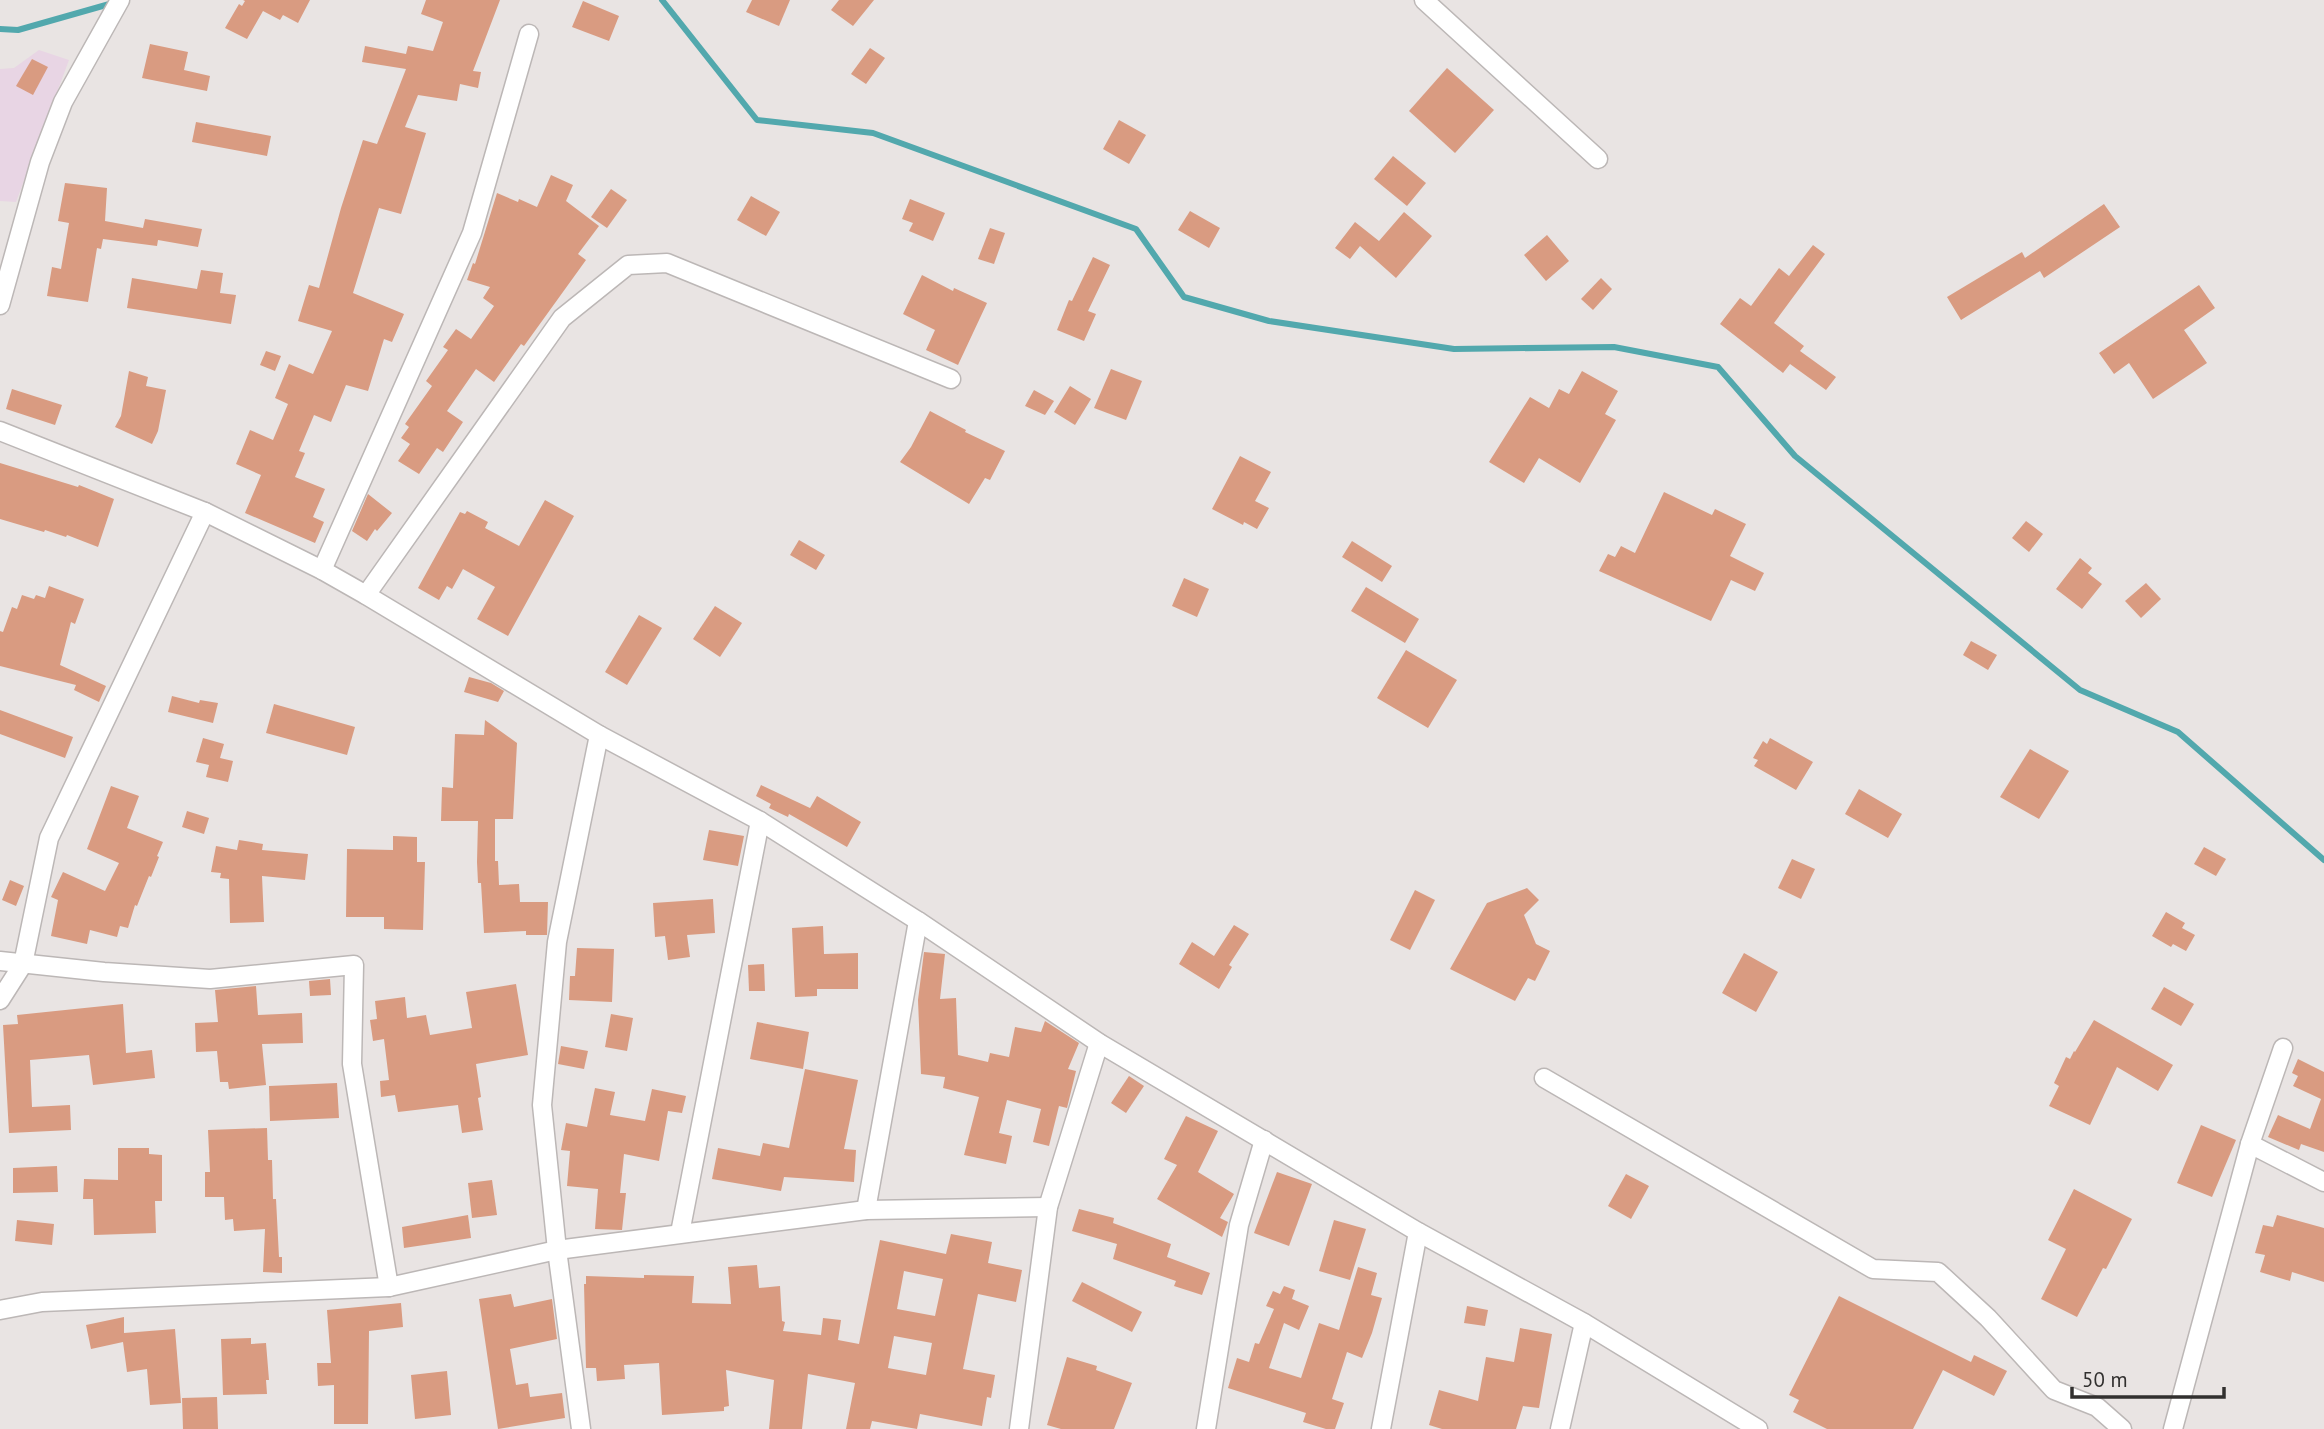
<svg xmlns="http://www.w3.org/2000/svg" width="2324" height="1429" font-family="'PT Sans',sans-serif">
<style>
.commercial{fill:#e8d5e4}
.lines{fill:none;stroke-linecap:round;stroke-linejoin:round}
.stream{stroke:#52a8ad;stroke-width:6}
.building{fill:#d99b81;fill-rule:evenodd}
.street-casing{stroke:#bcb7b6;stroke-width:21}
.street{stroke:#fff;stroke-width:18}
</style>
<rect width="100%" height="100%" fill="#e9e4e3"/>
<!-- commercial -->
<polygon class="commercial" points="39,50 69,60 16,202 0,201 0,69 14,68"/>
<g class="lines">
<!-- stream -->
<g class="stream">
<polyline points="662,0 757,120 873,133 1136,229 1184,297 1269,321 1454,349 1614,347 1718,367 1795,456 2080,690 2178,732 2324,860"/>
<polyline points="0,29 18,30 113,3"/>
</g>
</g>
<!-- building -->
<g class="building">
<polygon points="243,0 310,0 298,23 283,15 280,20 263,11 247,39 225,28 239,4 242,6 245,1"/>
<polygon points="426,0 500,0 473,71 481,72 478,88 460,84 457,101 418,95 405,127 426,133 401,214 379,208 353,293 404,314 392,342 384,339 368,391 346,385 331,422 314,415 299,451 305,453 295,477 325,489 313,517 324,522 315,543 245,513 261,475 236,464 250,430 273,440 288,404 275,398 289,364 313,374 332,331 298,321 309,285 319,288 341,208 363,140 377,144 406,69 362,62 365,46 406,54 408,46 433,51 443,22 421,14"/>
<polygon points="752,0 790,0 779,26 746,12"/>
<polygon points="839,0 874,0 853,26 831,10"/>
<polygon points="583,1 619,16 609,41 572,27"/>
<polygon points="150,44 188,52 184,70 210,76 207,91 142,78"/>
<polygon points="870,48 885,58 866,84 851,74"/>
<polygon points="32,59 48,67 33,95 16,86"/>
<polygon points="1447,68 1494,110 1455,153 1409,111"/>
<polygon points="1119,120 1146,135 1129,164 1103,149"/>
<polygon points="196,122 271,136 267,156 192,142"/>
<polygon points="1393,156 1426,183 1407,206 1374,179"/>
<polygon points="551,175 573,185 566,201 599,226 578,254 586,260 524,346 521,344 494,382 476,369 447,411 463,422 443,452 437,448 419,474 398,461 410,444 401,438 409,427 405,424 432,386 426,381 448,350 443,347 456,329 471,339 494,306 483,298 490,287 467,280 473,263 475,264 497,193 518,202 519,199 537,207"/>
<polygon points="65,183 107,188 105,221 143,228 145,219 202,229 198,247 158,240 157,246 103,239 101,249 97,248 88,302 47,296 52,267 61,269 69,223 58,221"/>
<polygon points="611,189 627,200 607,228 591,217"/>
<polygon points="751,196 780,212 766,236 737,220"/>
<polygon points="910,199 945,213 933,241 909,231 913,223 902,219"/>
<polygon points="2104,204 2120,227 2044,278 2040,271 1961,320 1947,297 2022,252 2025,258"/>
<polygon points="1190,211 1220,228 1209,248 1178,230"/>
<polygon points="1404,212 1432,236 1396,278 1360,246 1350,259 1335,248 1355,222 1379,241"/>
<polygon points="990,228 1005,233 994,264 978,259"/>
<polygon points="1547,235 1569,261 1546,281 1524,255"/>
<polygon points="1813,245 1825,254 1774,323 1804,346 1800,351 1836,377 1826,390 1790,364 1783,373 1720,324 1740,298 1751,306 1779,268 1789,276"/>
<polygon points="1093,257 1110,265 1088,311 1096,314 1084,341 1057,330 1069,300 1072,301"/>
<polygon points="201,270 223,273 220,293 236,295 231,324 127,308 132,278 197,289"/>
<polygon points="922,275 953,291 954,288 987,303 958,365 926,350 935,330 903,314"/>
<polygon points="1601,278 1612,289 1593,310 1581,299"/>
<polygon points="2199,285 2215,308 2184,330 2207,363 2153,399 2129,363 2114,374 2099,353"/>
<polygon points="266,351 281,356 275,371 260,365"/>
<polygon points="1111,369 1142,381 1126,420 1094,408"/>
<polygon points="129,371 148,377 146,386 166,390 158,431 152,444 115,427 121,416"/>
<polygon points="1582,371 1618,391 1605,414 1616,420 1580,483 1539,458 1524,483 1489,462 1530,397 1549,408 1559,389 1569,394"/>
<polygon points="1070,386 1091,399 1075,425 1054,412"/>
<polygon points="12,389 62,405 55,425 6,409"/>
<polygon points="1034,390 1054,401 1045,415 1025,406"/>
<polygon points="930,411 966,430 965,432 1005,451 990,480 985,478 969,504 900,462 911,447"/>
<polygon points="1240,456 1271,472 1255,501 1269,508 1257,529 1244,522 1243,525 1212,509"/>
<polygon points="0,463 78,487 79,485 114,499 98,547 67,535 66,537 45,530 44,532 0,519"/>
<polygon points="1664,492 1712,515 1715,509 1746,524 1730,556 1764,573 1755,591 1731,580 1711,621 1599,571 1608,554 1615,557 1621,546 1635,553"/>
<polygon points="368,494 392,513 377,531 375,529 367,541 352,531"/>
<polygon points="545,500 574,516 508,636 477,619 495,587 463,569 452,589 447,586 439,600 418,588 460,512 465,514 467,511 488,522 485,528 519,546"/>
<polygon points="2026,521 2043,534 2029,552 2012,538"/>
<polygon points="799,540 825,555 816,570 790,555"/>
<polygon points="1352,541 1392,566 1382,582 1342,557"/>
<polygon points="2080,558 2092,568 2088,573 2102,584 2082,609 2056,589"/>
<polygon points="1184,578 1209,589 1197,617 1172,606"/>
<polygon points="2146,583 2161,599 2141,618 2125,601"/>
<polygon points="49,586 84,599 75,624 71,622 60,665 106,686 99,702 74,690 76,685 0,666 0,631 3,632 12,607 17,609 22,595 34,599 36,595 45,598"/>
<polygon points="1366,587 1419,619 1405,643 1351,611"/>
<polygon points="715,606 742,623 720,657 693,639"/>
<polygon points="639,615 662,628 627,685 605,672"/>
<polygon points="1971,641 1997,655 1988,670 1963,655"/>
<polygon points="1406,650 1457,680 1428,728 1377,698"/>
<polygon points="469,677 491,683 504,691 498,702 464,692"/>
<polygon points="172,696 199,703 200,700 218,703 213,723 168,712"/>
<polygon points="274,704 355,727 347,755 266,733"/>
<polygon points="0,710 73,737 65,758 0,734"/>
<polygon points="485,720 517,743 513,819 495,819 495,861 498,861 499,885 519,884 520,902 548,902 547,935 526,935 526,931 484,933 481,883 478,883 477,862 478,821 441,821 442,787 453,788 455,734 484,735"/>
<polygon points="203,738 224,744 220,758 233,761 228,782 206,777 209,765 196,762"/>
<polygon points="1770,738 1813,762 1796,790 1754,766 1758,760 1753,758 1763,741 1767,744"/>
<polygon points="2030,749 2069,771 2039,819 2000,797"/>
<polygon points="761,785 810,808 817,796 861,822 847,847 789,814 788,817 769,808 771,804 756,796"/>
<polygon points="111,786 139,796 127,828 163,842 157,856 159,857 151,877 149,876 137,906 135,905 128,928 120,926 117,937 90,930 87,944 51,936 58,900 51,897 63,872 105,891 119,863 87,849"/>
<polygon points="1859,789 1902,814 1888,838 1845,814"/>
<polygon points="187,811 209,818 204,834 182,827"/>
<polygon points="709,830 744,836 738,866 703,860"/>
<polygon points="393,836 417,837 417,862 425,862 423,930 384,929 384,917 346,917 347,849 393,850"/>
<polygon points="239,840 263,844 262,850 308,854 305,880 262,876 264,922 230,923 229,879 220,878 221,873 211,872 216,846 237,850"/>
<polygon points="2204,847 2226,859 2216,876 2194,864"/>
<polygon points="1792,859 1815,869 1801,899 1778,888"/>
<polygon points="10,880 24,886 16,906 2,900"/>
<polygon points="1527,888 1539,900 1524,915 1536,944 1550,951 1535,981 1528,978 1515,1001 1450,969 1487,903"/>
<polygon points="1415,890 1435,900 1410,950 1390,940"/>
<polygon points="713,899 715,933 687,935 690,957 668,960 665,936 655,937 653,903"/>
<polygon points="2166,912 2185,923 2182,928 2195,935 2186,951 2173,944 2171,947 2152,936"/>
<polygon points="1234,925 1249,934 1229,965 1232,967 1219,989 1179,964 1192,942 1214,956"/>
<polygon points="823,926 824,954 858,953 858,989 817,989 817,996 795,997 792,928"/>
<polygon points="577,948 614,949 612,1002 569,1000 570,976 575,976"/>
<polygon points="924,952 945,954 940,999 956,998 958,1055 988,1062 990,1053 1009,1057 1015,1027 1041,1032 1045,1021 1079,1043 1068,1069 1076,1071 1067,1108 1059,1106 1049,1146 1033,1142 1041,1109 1007,1100 999,1133 1012,1136 1006,1164 964,1155 979,1097 943,1088 945,1077 921,1074 918,1000"/>
<polygon points="1744,953 1778,972 1756,1012 1722,993"/>
<polygon points="764,964 765,991 749,991 748,965"/>
<polygon points="330,979 331,995 310,996 309,981"/>
<polygon points="516,984 528,1055 476,1064 481,1097 478,1098 483,1130 462,1133 458,1105 398,1112 395,1095 381,1097 380,1081 389,1080 384,1039 373,1041 370,1020 377,1019 375,1001 405,997 407,1018 426,1015 430,1035 472,1028 466,992"/>
<polygon points="256,986 258,1015 302,1013 303,1043 262,1044 266,1085 229,1089 228,1082 220,1082 217,1051 196,1052 195,1023 218,1022 215,990"/>
<polygon points="2164,987 2194,1004 2181,1026 2151,1009"/>
<polygon points="123,1004 126,1053 152,1050 155,1078 93,1085 89,1055 30,1060 32,1107 70,1105 71,1130 9,1133 3,1025 18,1024 17,1015"/>
<polygon points="611,1014 633,1018 627,1051 605,1047"/>
<polygon points="2094,1020 2173,1065 2158,1091 2117,1067 2090,1125 2049,1106 2059,1086 2054,1083 2066,1057 2070,1059 2074,1051 2075,1052"/>
<polygon points="757,1022 809,1032 803,1069 750,1059"/>
<polygon points="561,1046 588,1051 584,1069 558,1064"/>
<polygon points="2298,1059 2324,1072 2324,1152 2301,1144 2299,1150 2268,1137 2278,1115 2310,1129 2321,1099 2293,1086 2298,1076 2292,1073"/>
<polygon points="805,1069 858,1080 844,1149 856,1150 854,1182 784,1177 781,1191 712,1179 718,1148 760,1156 763,1143 789,1148"/>
<polygon points="1129,1076 1144,1086 1126,1113 1111,1103"/>
<polygon points="337,1083 339,1118 270,1121 269,1086"/>
<polygon points="595,1088 615,1092 610,1115 645,1121 652,1089 686,1096 682,1113 668,1111 659,1161 624,1154 620,1193 626,1193 622,1230 595,1229 598,1189 567,1186 570,1151 561,1150 566,1123 587,1127"/>
<polygon points="1186,1116 1218,1131 1198,1172 1234,1194 1220,1218 1228,1222 1222,1237 1157,1199 1177,1165 1164,1159"/>
<polygon points="2201,1125 2236,1140 2212,1197 2177,1183"/>
<polygon points="267,1128 268,1160 272,1160 273,1199 276,1199 279,1257 282,1257 282,1273 263,1272 265,1229 234,1231 233,1219 225,1220 224,1197 205,1197 205,1172 210,1172 208,1130"/>
<polygon points="118,1148 149,1148 149,1154 162,1155 162,1201 155,1201 156,1233 94,1235 93,1199 83,1199 84,1179 118,1180"/>
<polygon points="57,1166 58,1192 13,1193 13,1168"/>
<polygon points="1277,1172 1312,1184 1289,1246 1254,1233"/>
<polygon points="1626,1174 1649,1186 1631,1219 1608,1206"/>
<polygon points="492,1180 497,1215 472,1218 468,1183"/>
<polygon points="2074,1189 2132,1219 2106,1269 2103,1268 2077,1317 2041,1299 2066,1249 2048,1240"/>
<polygon points="1079,1209 1114,1218 1113,1223 1171,1244 1167,1257 1210,1273 1202,1295 1174,1286 1176,1281 1113,1259 1117,1244 1072,1231"/>
<polygon points="468,1215 471,1238 404,1248 402,1227"/>
<polygon points="2277,1215 2324,1228 2324,1282 2292,1272 2290,1281 2260,1272 2265,1255 2255,1253 2263,1225 2273,1227"/>
<polygon points="17,1220 54,1224 52,1245 15,1241"/>
<polygon points="1334,1220 1366,1229 1350,1280 1319,1271"/>
<path d="M 951,1234 L 992,1242 L 988,1263 L 1022,1270 L 1016,1302 L 978,1294 L 963,1369 L 995,1375 L 991,1398 L 987,1397 L 982,1426 L 920,1414 L 917,1429 L 872,1421 L 870,1429 L 846,1429 L 855,1383 L 808,1374 L 802,1429 L 769,1429 L 774,1380 L 726,1370 L 729,1406 L 724,1407 L 724,1411 L 662,1415 L 659,1363 L 624,1365 L 625,1379 L 597,1381 L 596,1368 L 586,1368 L 584,1284 L 586,1284 L 586,1276 L 644,1278 L 644,1275 L 694,1276 L 692,1303 L 731,1304 L 728,1267 L 757,1265 L 759,1288 L 780,1286 L 782,1321 L 785,1322 L 783,1331 L 821,1335 L 823,1318 L 841,1320 L 838,1340 L 859,1344 L 880,1240 L 946,1254 ZM 904,1271 L 943,1279 L 935,1316 L 897,1309 ZM 894,1336 L 932,1343 L 926,1375 L 888,1368 Z"/>
<polygon points="1358,1267 1377,1273 1371,1295 1382,1298 1372,1333 1362,1358 1347,1352 1332,1399 1344,1403 1335,1429 1326,1429 1303,1422 1306,1413 1228,1388 1237,1358 1249,1362 1255,1343 1259,1344 1274,1309 1266,1306 1273,1291 1280,1294 1284,1286 1295,1290 1292,1299 1309,1306 1299,1330 1284,1323 1269,1368 1301,1378 1319,1323 1339,1330"/>
<polygon points="1082,1282 1142,1312 1132,1332 1072,1301"/>
<polygon points="511,1294 514,1307 552,1299 557,1339 510,1349 516,1385 528,1383 530,1397 562,1393 565,1418 498,1429 479,1299"/>
<polygon points="1839,1296 1971,1362 1974,1355 2007,1371 1994,1396 1943,1370 1913,1429 1827,1429 1793,1412 1799,1400 1789,1395"/>
<polygon points="401,1303 403,1327 369,1331 368,1424 334,1424 334,1385 318,1386 317,1363 331,1363 327,1310"/>
<polygon points="1467,1306 1488,1310 1485,1326 1464,1323"/>
<polygon points="124,1317 124,1333 175,1329 181,1403 150,1405 147,1369 127,1372 123,1342 91,1349 86,1325"/>
<polygon points="1520,1328 1552,1334 1539,1408 1523,1406 1516,1429 1442,1429 1429,1425 1439,1390 1478,1401 1486,1357 1514,1362"/>
<polygon points="251,1338 251,1344 266,1343 269,1380 266,1380 267,1394 223,1395 221,1339"/>
<polygon points="1067,1357 1097,1366 1096,1370 1132,1383 1114,1429 1061,1429 1047,1425"/>
<polygon points="447,1371 451,1415 415,1419 411,1375"/>
<polygon points="217,1397 218,1429 183,1429 182,1398"/>
</g>
<g class="lines">
<defs>
<g id="street">
<polyline points="1424,0 1598,159"/>
<polyline points="0,305 40,162 63,102 120,0"/>
<polyline points="0,431 205,512 322,570 366,595 599,735 760,821 918,921 1099,1043 1418,1232 1584,1323 1758,1429"/>
<polyline points="322,570 472,233 529,34"/>
<polyline points="366,595 562,318 628,265 667,263 951,379"/>
<polyline points="0,961 104,972 210,979 354,965 352,1064 389,1287"/>
<polyline points="0,1000 23,964 49,838 205,512"/>
<polyline points="1544,1078 1873,1269 1938,1272 1988,1318 2054,1390 2097,1407 2122,1429"/>
<polyline points="2250,1144 2324,1182"/>
<polyline points="866,1210 918,921"/>
<polyline points="680,1233 760,821"/>
<polyline points="0,1310 42,1302 389,1287 557,1250 866,1210 1048,1207"/>
<polyline points="581,1429 557,1250 542,1105 557,942 599,735"/>
<polyline points="1019,1429 1048,1207 1099,1043"/>
<polyline points="1206,1429 1239,1225 1264,1140"/>
<polyline points="1381,1429 1418,1232"/>
<polyline points="1560,1429 1584,1323"/>
<polyline points="2173,1429 2250,1144 2283,1048"/>
</g>
</defs>
<!-- street casing -->
<use href="#street" class="street-casing"/>
<!-- street -->
<use href="#street" class="street"/>
</g>
<!-- scale -->
<path d="M2072 1387v10h152v-10" fill="none" stroke="#32302f" stroke-width="3.5"/>
<text x="2082" y="1387" font-size="21" fill="#32302f" stroke="#e9e4e3" stroke-width="5" paint-order="stroke">50 m</text>
</svg>
